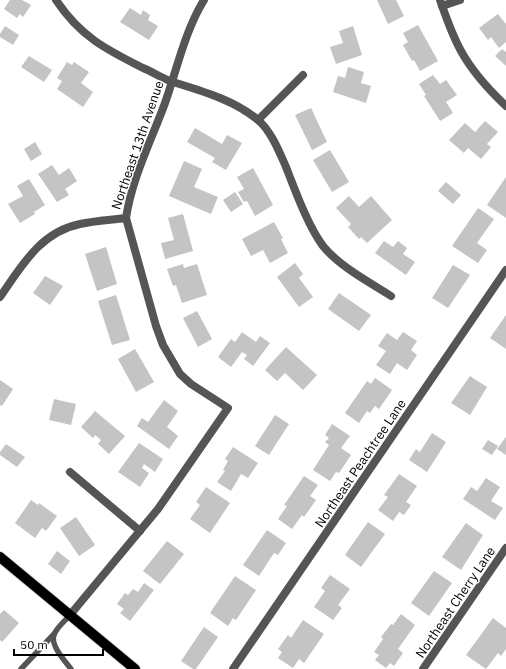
<svg xmlns="http://www.w3.org/2000/svg" width="506" height="669" font-family="'IBM Plex Sans',sans-serif">
<style>
.building{fill:#c4c4c4}
.lines{fill:none;stroke-linecap:round;stroke-linejoin:round}
.primary-casing{stroke:#dbdbdb;stroke-width:12}
.service{stroke:#555;stroke-width:5.5}
.minor{stroke:#555;stroke-width:8}
.primary{stroke:#000;stroke-width:10}
.labels{text-anchor:middle;stroke-width:3;stroke-linejoin:round;paint-order:stroke}
.street-label{font-size:13px;fill:#000;stroke:#fff}
</style>
<rect width="100%" height="100%" fill="#fff"/>
<!-- building -->
<g class="building">
<polygon points="10,0 22,0 31,5 23,17 20,14 17,18 4,9"/>
<polygon points="377,0 396,0 404,16 388,24"/>
<polygon points="130,8 141,15 143,10 150,15 148,20 158,26 149,40 120,22"/>
<polygon points="498,14 506,24 506,42 499,48 491,37 488,40 479,28"/>
<polygon points="418,25 438,61 420,71 414,60 412,61 403,45 408,42 403,33"/>
<polygon points="5,26 19,35 13,45 0,37 0,34"/>
<polygon points="353,26 362,55 336,64 330,47 343,43 339,31"/>
<polygon points="502,49 506,52 506,66 495,56"/>
<polygon points="29,56 52,70 44,82 21,67"/>
<polygon points="67,62 72,65 74,62 89,72 81,83 93,92 83,107 57,89 62,81 57,78"/>
<polygon points="348,67 364,72 361,83 371,86 366,103 333,92 338,76 345,78"/>
<polygon points="433,75 440,84 446,80 457,95 446,102 453,113 440,121 424,96 426,95 419,84"/>
<polygon points="311,108 327,142 312,150 295,115"/>
<polygon points="485,121 498,132 487,144 491,147 481,159 468,148 464,153 449,140 465,123 475,132"/>
<polygon points="195,128 222,144 227,135 242,143 226,170 212,162 215,158 187,142"/>
<polygon points="35,142 42,154 31,161 24,149"/>
<polygon points="330,150 349,182 332,192 313,160"/>
<polygon points="184,161 202,169 194,187 218,197 211,214 169,196"/>
<polygon points="52,165 59,175 69,168 77,181 65,189 69,195 57,202 38,174"/>
<polygon points="253,168 273,205 255,216 247,201 244,202 238,192 244,189 237,177"/>
<polygon points="506,177 506,218 487,205"/>
<polygon points="29,179 45,205 34,212 35,214 20,223 8,204 23,196 17,186"/>
<polygon points="446,182 461,195 453,204 438,191"/>
<polygon points="235,192 243,204 231,212 223,200"/>
<polygon points="349,196 359,207 371,196 392,220 367,243 361,237 359,239 348,227 351,224 336,208"/>
<polygon points="478,208 494,219 477,243 487,250 478,263 452,246"/>
<polygon points="183,214 193,251 165,259 161,243 174,240 168,218"/>
<polygon points="274,222 283,238 281,239 288,253 270,263 263,250 251,256 242,239"/>
<polygon points="384,241 393,247 398,241 407,248 403,254 415,262 406,275 375,253"/>
<polygon points="106,247 117,284 97,291 85,254"/>
<polygon points="295,263 303,274 299,278 313,297 299,307 277,277"/>
<polygon points="183,264 184,268 197,264 207,295 182,303 176,285 173,286 167,269"/>
<polygon points="453,265 470,275 448,308 432,298"/>
<polygon points="45,276 63,286 50,305 33,293"/>
<polygon points="339,293 371,315 359,331 328,309"/>
<polygon points="116,295 130,340 112,345 98,301"/>
<polygon points="197,311 212,339 198,347 183,318"/>
<polygon points="506,315 506,349 490,338"/>
<polygon points="242,332 256,342 260,336 270,343 253,366 244,359 247,355 242,352 231,367 218,357 231,339 235,342"/>
<polygon points="403,332 417,341 411,350 417,355 407,370 397,363 390,374 376,365 386,351 378,346 387,333 397,340"/>
<polygon points="286,347 317,375 303,390 285,373 277,381 265,370"/>
<polygon points="135,349 154,382 136,392 118,359"/>
<polygon points="470,376 487,387 470,415 451,403"/>
<polygon points="375,378 392,390 379,409 375,406 370,413 367,411 359,423 345,413 367,381 371,384"/>
<polygon points="0,380 13,389 2,406 0,405"/>
<polygon points="54,399 76,404 71,425 49,420"/>
<polygon points="164,400 178,411 167,427 178,436 169,449 137,426 142,418 148,422"/>
<polygon points="95,411 125,436 109,454 98,444 101,440 95,435 93,438 81,427"/>
<polygon points="275,415 289,424 269,455 255,446"/>
<polygon points="332,424 350,436 341,448 351,455 339,473 336,472 330,481 313,470 329,445 325,442 329,438 325,435"/>
<polygon points="432,433 446,442 427,472 409,460 416,449 420,452"/>
<polygon points="506,437 506,455 497,449"/>
<polygon points="488,440 498,446 492,455 482,449"/>
<polygon points="139,443 163,459 155,472 144,464 142,468 149,473 140,487 118,472"/>
<polygon points="6,444 25,457 17,467 0,455 0,452"/>
<polygon points="233,447 258,463 248,478 241,474 231,491 217,482 225,471 223,470 228,461 225,459"/>
<polygon points="399,474 417,486 406,502 411,505 404,515 399,512 393,521 378,510 388,497 384,495"/>
<polygon points="304,476 318,485 310,496 316,500 304,517 302,515 292,529 278,519 287,506 284,505"/>
<polygon points="486,478 500,487 491,501 503,508 495,520 463,499 471,487 477,491"/>
<polygon points="206,487 230,503 210,533 190,519 200,505 196,502"/>
<polygon points="31,500 38,505 39,503 57,516 46,531 42,528 35,538 15,523"/>
<polygon points="76,517 95,545 79,556 60,528"/>
<polygon points="368,522 385,534 361,567 345,555"/>
<polygon points="466,523 483,535 461,570 442,557"/>
<polygon points="267,530 286,543 278,555 274,553 259,576 243,565"/>
<polygon points="167,541 184,554 160,584 143,571"/>
<polygon points="57,551 70,561 61,574 48,564"/>
<polygon points="434,571 452,583 429,616 411,603"/>
<polygon points="330,575 350,589 338,605 342,608 333,620 314,607 325,591 321,588"/>
<polygon points="235,576 256,590 236,620 233,618 228,626 210,613"/>
<polygon points="144,583 154,590 130,621 120,613 124,609 117,604 125,593 128,595 133,589 138,592"/>
<polygon points="4,610 19,623 2,642 0,640 0,614"/>
<polygon points="401,614 415,625 398,649 403,653 394,666 390,663 386,668 375,660 379,655 374,652 383,639 381,637 391,624 393,625"/>
<polygon points="493,618 506,628 506,649 501,656 498,653 486,669 466,655"/>
<polygon points="303,620 324,634 304,663 299,659 293,668 278,658 282,652 278,649 288,635 291,638"/>
<polygon points="204,627 218,637 196,669 193,669 181,661"/>
</g>
<g class="lines">
<defs>
<polyline id="primary" points="0,557 135,669"/>
</defs>
<!-- primary casing -->
<use href="#primary" class="primary-casing"/>
<!-- service -->
<g class="service">
<path d="M 70,615 C 65,621 56,628 54,635 C 50,645 65,661 71,669"/>
<polyline points="21,669 54,634"/>
</g>
<!-- minor -->
<g class="minor">
<path d="M 56,0 C 80,36 105,49 143,68 C 153,72 163,79 173,82 C 202,91 234,100 258,120 C 271,131 279,151 286,167 C 295,190 308,226 323,246 C 339,266 369,282 391,296"/>
<path d="M 440,0 C 446,17 452,35 461,51 C 472,71 489,90 506,106"/>
<polyline points="442,6 460,0"/>
<polyline points="258,120 303,75"/>
<path d="M 0,297 C 21,267 40,232 80,224 C 95,221 111,220 126,218 C 132,178 151,141 165,103 C 177,69 185,31 204,0"/>
<polyline points="70,472 140,531"/>
<polyline points="70,615 158,509 228,408 191,384 180,374 163,345 156,326 126,218"/>
<polyline points="233,669 506,270"/>
<polyline points="423,669 506,548"/>
</g>
<!-- primary -->
<use href="#primary" class="primary"/>
</g>
<g class="labels">
<!-- street labels -->
<g class="street-label">
<text transform="translate(137 145) rotate(-71)" y="5">Northeast 13th Avenue</text>
<text transform="translate(360 463) rotate(-56)" y="5">Northeast Peachtree Lane</text>
<text transform="translate(455 602) rotate(-56)" y="5">Northeast Cherry Lane</text>
</g>
</g>
<!-- scale -->
<path d="M14 649v6h89v-6" fill="none" stroke="#000000" stroke-width="2"/>
<text x="20" y="649" font-size="12" fill="#000000" stroke="#ffffff" stroke-width="3" paint-order="stroke">50 m</text>
</svg>
